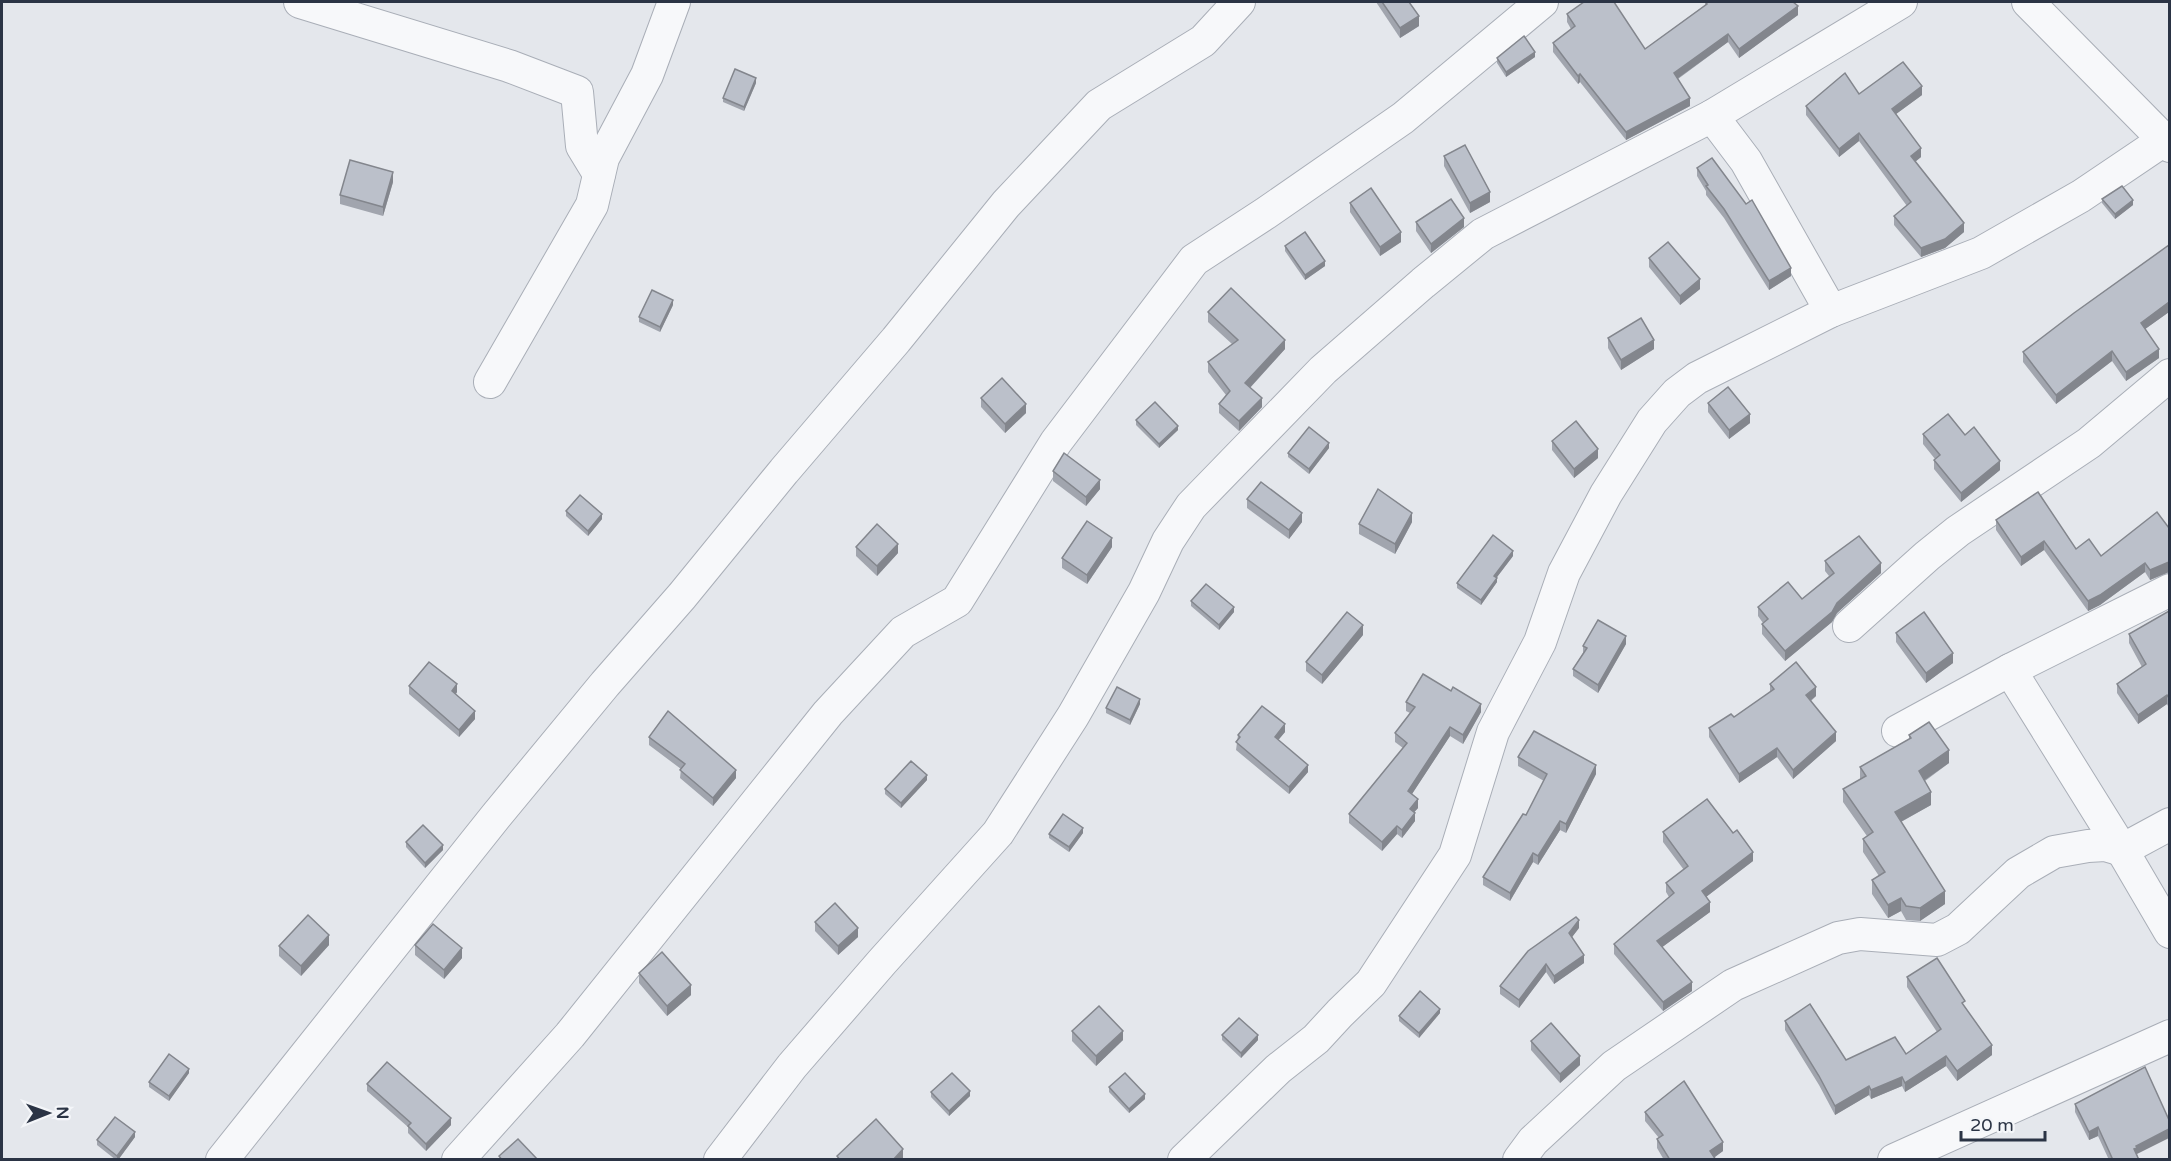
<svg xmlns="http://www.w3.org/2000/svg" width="2171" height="1161" font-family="'Varela Round',sans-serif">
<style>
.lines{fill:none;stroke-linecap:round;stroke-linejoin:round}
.minor-casing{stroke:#a9aeb7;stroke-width:34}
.minor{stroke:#f7f8fa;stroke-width:32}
.wall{fill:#a1a5ae}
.shaded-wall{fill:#83868d}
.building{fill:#bbc0ca;stroke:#83868d;stroke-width:1.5}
</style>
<rect width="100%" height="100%" fill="#e4e7ec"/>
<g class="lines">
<defs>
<g id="minor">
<polyline points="300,2 509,66 577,92 582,146 599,174"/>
<polyline points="2028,2 2170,146"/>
<polyline points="1831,311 1746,161 1712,116 1901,2"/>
<polyline points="490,382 592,205 603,158 647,75 674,2"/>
<polyline points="1849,626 1927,556 1958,531 2089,443 2170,375"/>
<polyline points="2010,670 2122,850 2170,932"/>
<polyline points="1898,731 2010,670 2170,590"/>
<polyline points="222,1160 496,816 605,684 682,596 784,471 896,340 1006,204 1099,105 1203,41 1239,2"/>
<polyline points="458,1160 570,1035 828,713 903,632 957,601 1056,442 1194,260 1266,213 1403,118 1542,2"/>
<polyline points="720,1160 792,1066 882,962 998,833 1073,716 1144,592 1168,541 1191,506 1323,370 1423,283 1483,234 1712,116"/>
<polyline points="1184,1160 1278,1069 1316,1039 1340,1013 1371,983 1455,855 1493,732 1540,642 1564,573 1606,494 1652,421 1677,393 1697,378 1831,311 1981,253 2081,196 2164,140"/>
<polyline points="1519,1160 1533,1141 1614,1066 1733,985 1838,938 1860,934 1937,940 1958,929 2018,873 2054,852 2088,846 2105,845 2122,850 2170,824"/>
<polyline points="1894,1160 2170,1036"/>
</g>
</defs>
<!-- minor casing -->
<use href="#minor" class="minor-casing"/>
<!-- minor -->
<use href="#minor" class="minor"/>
</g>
<!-- wall -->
<g class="wall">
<polygon points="1376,2 1409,2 1419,26 1400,38"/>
<polygon points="1705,2 1798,15 1739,58 1728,42 1678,79 1690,106 1626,140 1580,82 1578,84 1553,52 1553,43 1571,29 1567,22 1567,14 1645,49 1705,5"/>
<polygon points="1535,57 1506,77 1497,63 1497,58"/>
<polygon points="756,83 744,111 723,102 723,98"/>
<polygon points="1859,94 1922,95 1896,114 1921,157 1915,162 1964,232 1945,248 1921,257 1894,225 1894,216 1907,206 1859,141 1839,157 1806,115 1806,106"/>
<polygon points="1444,156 1490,202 1470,213 1444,166"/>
<polygon points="1697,168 1791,276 1769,290 1724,218 1706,195 1706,191 1697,176"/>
<polygon points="393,182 383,216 340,204 340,195"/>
<polygon points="2102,199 2133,205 2115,219 2102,203"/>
<polygon points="1350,203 1401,242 1380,256 1350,212"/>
<polygon points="1416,222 1464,227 1431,253 1416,231"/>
<polygon points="2169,245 2169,312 2145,329 2159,358 2126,381 2112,361 2056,404 2023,362 2023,352"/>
<polygon points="1285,246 1325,266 1305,280 1285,251"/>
<polygon points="1649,258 1700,289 1680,305 1649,267"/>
<polygon points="673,305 660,332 639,322 639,317"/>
<polygon points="1208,312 1285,349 1250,388 1262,407 1239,431 1219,413 1219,404 1226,395 1208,372 1208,362 1232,344 1208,322"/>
<polygon points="1608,338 1654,349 1621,370 1608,348"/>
<polygon points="981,398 1026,413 1005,433 981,407"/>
<polygon points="1708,403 1750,423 1729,439 1708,412"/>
<polygon points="1136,420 1178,430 1159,448 1136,425"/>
<polygon points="1923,434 1965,435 2000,470 1961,502 1934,469 1934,460 1935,459 1923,444"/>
<polygon points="1552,441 1598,458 1574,478 1552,450"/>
<polygon points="1329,448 1309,474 1288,457 1288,453"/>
<polygon points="1053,471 1100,489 1086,506 1053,481"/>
<polygon points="1247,499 1302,522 1289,539 1247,508"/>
<polygon points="566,511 602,519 588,536 566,516"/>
<polygon points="1996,520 2076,549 2101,556 2169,528 2169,572 2150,580 2145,572 2100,605 2088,611 2044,550 2021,566 1996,530"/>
<polygon points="1412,522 1395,554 1359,534 1359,524"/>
<polygon points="856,547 898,553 877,576 856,556"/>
<polygon points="1112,547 1087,584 1062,568 1062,558"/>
<polygon points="1513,556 1497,577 1497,582 1481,605 1457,588 1457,583"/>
<polygon points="1825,561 1881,573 1837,613 1832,622 1785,661 1762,634 1762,624 1763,623 1758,616 1758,607 1802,599 1829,576 1825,571"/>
<polygon points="1191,601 1234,612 1219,630 1191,606"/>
<polygon points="2169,611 2169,708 2167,704 2138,724 2117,693 2117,684 2142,667 2129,643 2129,634"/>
<polygon points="1896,633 1953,663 1926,683 1896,642"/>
<polygon points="1363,635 1322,684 1306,671 1306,662"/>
<polygon points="1626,644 1598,693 1573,676 1573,669 1583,653 1583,646"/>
<polygon points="1770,684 1816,696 1811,701 1836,741 1793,779 1777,757 1739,783 1709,737 1709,728 1734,717 1770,692"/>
<polygon points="409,686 457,692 456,694 475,719 459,737 409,694"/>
<polygon points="1406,702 1481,712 1463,744 1450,736 1412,794 1418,808 1414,812 1415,821 1402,838 1397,834 1382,851 1349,823 1349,814 1403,748 1395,742 1395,733 1410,713 1406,711"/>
<polygon points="1140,704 1130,725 1106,713 1106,708"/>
<polygon points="1285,732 1278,740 1308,772 1289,794 1236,750 1238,735"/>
<polygon points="1909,735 1949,763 1925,781 1931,805 1901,822 1945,904 1920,921 1906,920 1901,911 1888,918 1872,894 1872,880 1879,876 1863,852 1863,839 1867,836 1843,802 1843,789 1860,779 1860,767 1909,739"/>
<polygon points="649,737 736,778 713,806 680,778 681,769 649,745"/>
<polygon points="1518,757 1596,774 1566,833 1560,830 1538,865 1533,862 1510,901 1483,885 1483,877 1526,815 1544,781 1518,766"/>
<polygon points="927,780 901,808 885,794 885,789"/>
<polygon points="1663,832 1753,861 1706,897 1710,912 1662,947 1692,991 1663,1011 1614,954 1614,944 1669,897 1666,892 1666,883 1684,870 1663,842"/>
<polygon points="1083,833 1069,852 1049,838 1049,834"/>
<polygon points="406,842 443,850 425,868 406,847"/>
<polygon points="815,922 858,937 838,955 815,931"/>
<polygon points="1579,928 1572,937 1584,963 1554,984 1546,972 1519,1008 1500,994 1500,986"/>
<polygon points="329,945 301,976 279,956 279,946"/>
<polygon points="415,945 462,958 444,979 415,955"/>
<polygon points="639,973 691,995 667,1016 639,983"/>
<polygon points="1907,977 1965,1007 1992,1055 1957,1081 1946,1066 1905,1092 1902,1086 1871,1099 1869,1095 1835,1115 1819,1085 1785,1030 1785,1021 1846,1060 1906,1054 1937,1032 1907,987"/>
<polygon points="1440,1013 1419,1038 1399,1021 1399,1016"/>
<polygon points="1072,1031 1123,1040 1096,1066 1072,1041"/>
<polygon points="1222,1035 1258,1040 1241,1058 1222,1040"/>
<polygon points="1531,1041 1580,1065 1560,1083 1531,1050"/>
<polygon points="189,1073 169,1101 149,1087 149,1082"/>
<polygon points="367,1084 451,1125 426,1151 408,1133 408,1127 367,1091"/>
<polygon points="1109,1087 1145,1099 1129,1113 1109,1092"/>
<polygon points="931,1092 970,1096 949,1116 931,1097"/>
<polygon points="2075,1104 2137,1154 2139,1160 2109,1160 2098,1136 2089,1140 2075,1112"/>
<polygon points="1645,1112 1723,1151 1714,1157 1716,1160 1664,1160 1657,1148 1657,1139 1659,1138 1645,1121"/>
<polygon points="135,1137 118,1160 116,1160 97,1145 97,1140"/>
</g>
<!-- shaded-wall -->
<g class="shaded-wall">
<polygon points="1798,6 1798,15 1739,58 1739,49"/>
<polygon points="1419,16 1419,26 1400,38 1400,28"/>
<polygon points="1728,34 1728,42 1674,81 1674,73"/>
<polygon points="1535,52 1535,57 1506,77 1506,72"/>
<polygon points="1580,74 1580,82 1578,84 1578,76"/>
<polygon points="756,78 756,83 744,111 744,107"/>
<polygon points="1922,86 1922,95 1892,117 1892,109"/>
<polygon points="1690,98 1690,106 1626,140 1626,132"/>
<polygon points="1859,133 1859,141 1839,157 1839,149"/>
<polygon points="1921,148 1921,157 1911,165 1911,156"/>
<polygon points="393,172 393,182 383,216 383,207"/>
<polygon points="1490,192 1490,202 1470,213 1470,203"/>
<polygon points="2133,200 2133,205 2115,219 2115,214"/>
<polygon points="1464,218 1464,227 1431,253 1431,244"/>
<polygon points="1964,223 1964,232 1945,248 1921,257 1921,248"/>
<polygon points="1401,232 1401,242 1380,256 1380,247"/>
<polygon points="1325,261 1325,266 1305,280 1305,275"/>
<polygon points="1791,268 1791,276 1769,290 1769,281"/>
<polygon points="1700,279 1700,289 1680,305 1680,296"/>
<polygon points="673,300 673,305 660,332 660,327"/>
<polygon points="2169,302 2169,312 2141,332 2141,323"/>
<polygon points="1285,340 1285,349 1245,393 1245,383"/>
<polygon points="1654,340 1654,349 1621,370 1621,360"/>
<polygon points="2159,349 2159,358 2126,381 2126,372"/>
<polygon points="2112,351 2112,361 2056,404 2056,395"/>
<polygon points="1262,398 1262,407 1239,431 1239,421"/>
<polygon points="1026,404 1026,413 1005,433 1005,424"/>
<polygon points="1750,414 1750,423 1729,439 1729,430"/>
<polygon points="1178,426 1178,430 1159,448 1159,444"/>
<polygon points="1329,443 1329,448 1309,474 1309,469"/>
<polygon points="1598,449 1598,458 1574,478 1574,469"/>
<polygon points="2000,461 2000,470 1961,502 1961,493"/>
<polygon points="1100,480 1100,489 1086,506 1086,497"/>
<polygon points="1302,513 1302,522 1289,539 1289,530"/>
<polygon points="1412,513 1412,522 1395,554 1395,544"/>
<polygon points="602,514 602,519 588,536 588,531"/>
<polygon points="1112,538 1112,547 1087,584 1087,575"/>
<polygon points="2044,541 2044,550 2021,566 2021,557"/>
<polygon points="898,544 898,553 877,576 877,566"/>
<polygon points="1513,551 1513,556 1494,581 1494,576"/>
<polygon points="2169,562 2169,572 2150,580 2150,570"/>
<polygon points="1881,563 1881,573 1837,613 1832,622 1785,661 1785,651"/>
<polygon points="2145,563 2145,572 2100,605 2088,611 2088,601"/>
<polygon points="1497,578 1497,582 1481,605 1481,600"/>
<polygon points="1234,607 1234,612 1219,630 1219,625"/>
<polygon points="1363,625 1363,635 1322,684 1322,675"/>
<polygon points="1626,636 1626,644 1598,693 1598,685"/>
<polygon points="1953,653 1953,663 1926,683 1926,673"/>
<polygon points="457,684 457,692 452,699 452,691"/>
<polygon points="1816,687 1816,696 1806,704 1806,695"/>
<polygon points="2167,695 2167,704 2138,724 2138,715"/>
<polygon points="1140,699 1140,704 1130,725 1130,720"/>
<polygon points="1481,704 1481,712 1463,744 1463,735"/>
<polygon points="475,711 475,719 459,737 459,730"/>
<polygon points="1285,724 1285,732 1275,744 1275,737"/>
<polygon points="1450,727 1450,736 1408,800 1408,791"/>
<polygon points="1836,732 1836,741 1793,779 1793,770"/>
<polygon points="1777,748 1777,757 1739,783 1739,774"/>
<polygon points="1949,750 1949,763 1919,784 1919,771"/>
<polygon points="1308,765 1308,772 1289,794 1289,787"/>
<polygon points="1596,765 1596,774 1566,833 1566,824"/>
<polygon points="736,770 736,778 713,806 713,798"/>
<polygon points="927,775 927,780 901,808 901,803"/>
<polygon points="1931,792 1931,805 1895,825 1895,812"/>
<polygon points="1418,799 1418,808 1410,817 1410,809"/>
<polygon points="1415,813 1415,821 1402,838 1402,830"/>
<polygon points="1560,821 1560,830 1538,865 1538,856"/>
<polygon points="1397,826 1397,834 1382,851 1382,842"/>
<polygon points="1083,828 1083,833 1069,852 1069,847"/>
<polygon points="443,845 443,850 425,868 425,863"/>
<polygon points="1753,852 1753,861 1702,900 1702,891"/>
<polygon points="1533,853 1533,862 1510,901 1510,893"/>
<polygon points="1945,891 1945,904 1920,921 1920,908"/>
<polygon points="1901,898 1901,911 1888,918 1888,905"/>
<polygon points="1710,902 1710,912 1657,951 1657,941"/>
<polygon points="1579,920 1579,928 1569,941 1569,933"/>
<polygon points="858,928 858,937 838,955 838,946"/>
<polygon points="329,935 329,945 301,976 301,966"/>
<polygon points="462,948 462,958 444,979 444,970"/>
<polygon points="1584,955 1584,963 1554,984 1554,976"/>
<polygon points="1546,964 1546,972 1519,1008 1519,1000"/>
<polygon points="1692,982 1692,991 1663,1011 1663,1002"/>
<polygon points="691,985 691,995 667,1016 667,1006"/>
<polygon points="1440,1009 1440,1013 1419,1038 1419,1033"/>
<polygon points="1123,1031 1123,1040 1096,1066 1096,1056"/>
<polygon points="1258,1035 1258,1040 1241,1058 1241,1053"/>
<polygon points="1992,1045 1992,1055 1957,1081 1957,1071"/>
<polygon points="1580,1056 1580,1065 1560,1083 1560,1074"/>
<polygon points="1946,1056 1946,1066 1905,1092 1905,1083"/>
<polygon points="189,1069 189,1073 169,1101 169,1096"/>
<polygon points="1902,1077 1902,1086 1871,1099 1871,1090"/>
<polygon points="1869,1086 1869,1095 1835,1115 1835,1106"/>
<polygon points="970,1091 970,1096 949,1116 949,1111"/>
<polygon points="1145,1094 1145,1099 1129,1113 1129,1109"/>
<polygon points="451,1118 451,1125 426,1151 426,1144"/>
<polygon points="2098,1127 2098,1136 2089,1140 2089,1132"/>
<polygon points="2169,1129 2169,1138 2137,1154 2137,1157 2134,1149 2136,1146"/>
<polygon points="135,1132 135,1137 118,1160 117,1160 117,1156"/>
<polygon points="1723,1142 1723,1151 1711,1160 1710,1151"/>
<polygon points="903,1149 903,1158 902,1160 893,1160"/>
</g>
<!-- building -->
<g class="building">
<polygon points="1382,2 1409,2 1419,16 1400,28"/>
<polygon points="1584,2 1614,2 1645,49 1707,4 1706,2 1793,2 1798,6 1739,49 1728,34 1674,73 1690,98 1626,132 1580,74 1578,76 1553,43 1575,26 1567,14"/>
<polygon points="1524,36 1535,52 1506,72 1497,58"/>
<polygon points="1903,62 1922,86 1892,109 1921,148 1911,156 1964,223 1945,239 1921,248 1894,216 1911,202 1859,133 1839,149 1806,106 1845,73 1859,94"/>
<polygon points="735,69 756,78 744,107 723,98"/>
<polygon points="1465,145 1490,192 1470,203 1444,156"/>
<polygon points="1712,158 1746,204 1752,200 1791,268 1769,281 1724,209 1706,186 1708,185 1697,168"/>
<polygon points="350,160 393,172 383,207 340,195"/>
<polygon points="2122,186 2133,200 2115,214 2102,199"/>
<polygon points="1371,188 1401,232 1380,247 1350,203"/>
<polygon points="1451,199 1464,218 1431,244 1416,222"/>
<polygon points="1305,232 1325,261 1305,275 1285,246"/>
<polygon points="1668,242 1700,279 1680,296 1649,258"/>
<polygon points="2169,245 2169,302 2141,323 2159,349 2126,372 2112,351 2056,395 2023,352 2074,313"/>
<polygon points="1231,288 1285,340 1245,383 1262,398 1239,421 1219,404 1230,391 1208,362 1238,340 1208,312"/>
<polygon points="652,290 673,300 660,327 639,317"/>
<polygon points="1641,318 1654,340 1621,360 1608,338"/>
<polygon points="1002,378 1026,404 1005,424 981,398"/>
<polygon points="1728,387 1750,414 1729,430 1708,403"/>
<polygon points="1155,402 1178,426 1159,444 1136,420"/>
<polygon points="1948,414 1965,435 1974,427 2000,461 1961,493 1934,460 1940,455 1923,434"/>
<polygon points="1576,421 1598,449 1574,469 1552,441"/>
<polygon points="1309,427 1329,443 1309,469 1288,453"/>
<polygon points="1064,453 1100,480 1086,497 1053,471"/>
<polygon points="1261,482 1302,513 1289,530 1247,499"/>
<polygon points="1378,489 1412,513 1395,544 1359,524"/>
<polygon points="2038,492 2076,549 2089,539 2101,556 2157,512 2169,528 2169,562 2150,570 2145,563 2100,595 2088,601 2044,541 2021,557 1996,520"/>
<polygon points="580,495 602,514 588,531 566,511"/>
<polygon points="1087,521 1112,538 1087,575 1062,558"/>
<polygon points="877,524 898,544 877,566 856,547"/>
<polygon points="1493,535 1513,551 1494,576 1497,578 1481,600 1457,583"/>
<polygon points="1859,536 1881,563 1837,603 1832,612 1785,651 1762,624 1768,619 1758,607 1788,582 1802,599 1834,573 1825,561"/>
<polygon points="1206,584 1234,607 1219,625 1191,601"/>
<polygon points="2169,611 2169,698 2167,695 2138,715 2117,684 2146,664 2129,634"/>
<polygon points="1347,612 1363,625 1322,675 1306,662"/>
<polygon points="1924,612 1953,653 1926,673 1896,633"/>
<polygon points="1598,620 1626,636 1598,685 1573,669 1587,648 1583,646"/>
<polygon points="429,662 457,684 452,691 475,711 459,730 409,686"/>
<polygon points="1796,662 1816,687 1806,695 1836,732 1793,770 1777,748 1739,774 1709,728 1731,714 1734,717 1774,689 1770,684"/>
<polygon points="1423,674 1451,691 1453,687 1481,704 1463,735 1450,727 1408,791 1418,799 1410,809 1415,813 1402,830 1397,826 1382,842 1349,814 1407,743 1395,733 1415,707 1406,702"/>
<polygon points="1117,687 1140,699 1130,720 1106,708"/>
<polygon points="1262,706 1285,724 1275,737 1308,765 1289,787 1236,742 1240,737 1238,735"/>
<polygon points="668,711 736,770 713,798 680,770 685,764 649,737"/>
<polygon points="1929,722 1949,750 1919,771 1931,792 1895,812 1945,891 1920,908 1906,906 1901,898 1888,905 1872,880 1885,872 1863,839 1873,832 1843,789 1866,776 1860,767 1911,738 1909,735"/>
<polygon points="1534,731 1596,765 1566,824 1560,821 1538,856 1533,853 1510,893 1483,877 1523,814 1526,815 1547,774 1518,757"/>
<polygon points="911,761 927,775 901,803 885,789"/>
<polygon points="1707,799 1733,833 1737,830 1753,852 1702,891 1710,902 1657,941 1692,982 1663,1002 1614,944 1674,893 1666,883 1688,866 1663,832"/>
<polygon points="1063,814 1083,828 1069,847 1049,834"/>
<polygon points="423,825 443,845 425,863 406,842"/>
<polygon points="835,903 858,928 838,946 815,922"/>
<polygon points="308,915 329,935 301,966 279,946"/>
<polygon points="1576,917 1579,920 1569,933 1584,955 1554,976 1546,964 1519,1000 1500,986 1528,951"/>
<polygon points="433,924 462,948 444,970 415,945"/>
<polygon points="662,952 691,985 667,1006 639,973"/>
<polygon points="1937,958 1965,1001 1962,1003 1992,1045 1957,1071 1946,1056 1905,1083 1902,1077 1871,1090 1869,1086 1835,1106 1819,1076 1785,1021 1810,1004 1846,1060 1895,1037 1906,1054 1941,1029 1907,977"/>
<polygon points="1420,991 1440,1009 1419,1033 1399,1016"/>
<polygon points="1099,1006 1123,1031 1096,1056 1072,1031"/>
<polygon points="1239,1018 1258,1035 1241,1053 1222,1035"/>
<polygon points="1551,1023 1580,1056 1560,1074 1531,1041"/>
<polygon points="169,1054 189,1069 169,1096 149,1082"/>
<polygon points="387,1062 451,1118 426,1144 408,1126 411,1123 367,1084"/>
<polygon points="2145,1067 2169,1120 2169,1129 2136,1146 2137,1148 2134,1149 2139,1160 2113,1160 2098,1127 2089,1132 2075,1104"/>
<polygon points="952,1073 970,1091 949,1111 931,1092"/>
<polygon points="1125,1073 1145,1094 1129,1109 1109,1087"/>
<polygon points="1684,1081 1723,1142 1710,1151 1716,1160 1670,1160 1657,1139 1663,1135 1645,1112"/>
<polygon points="115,1117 135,1132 117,1156 97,1140"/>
<polygon points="876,1119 903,1149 893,1160 840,1160 837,1156"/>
<polygon points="518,1139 538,1160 502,1160 499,1156"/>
</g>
<!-- border -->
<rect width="2171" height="1161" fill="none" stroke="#2b3445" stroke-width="6"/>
<!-- north arrow -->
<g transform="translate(48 1113) rotate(89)" stroke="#f4f6f9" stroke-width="4.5" paint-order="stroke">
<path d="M0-4.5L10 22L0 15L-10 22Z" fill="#2b3445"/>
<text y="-9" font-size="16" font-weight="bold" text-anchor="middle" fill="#2b3445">N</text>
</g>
<!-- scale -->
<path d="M1961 1131v9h84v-9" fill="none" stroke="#2b3445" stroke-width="3"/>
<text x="1970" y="1131" font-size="18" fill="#2b3445" stroke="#f4f6f9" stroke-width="4.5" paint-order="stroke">20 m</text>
</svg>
